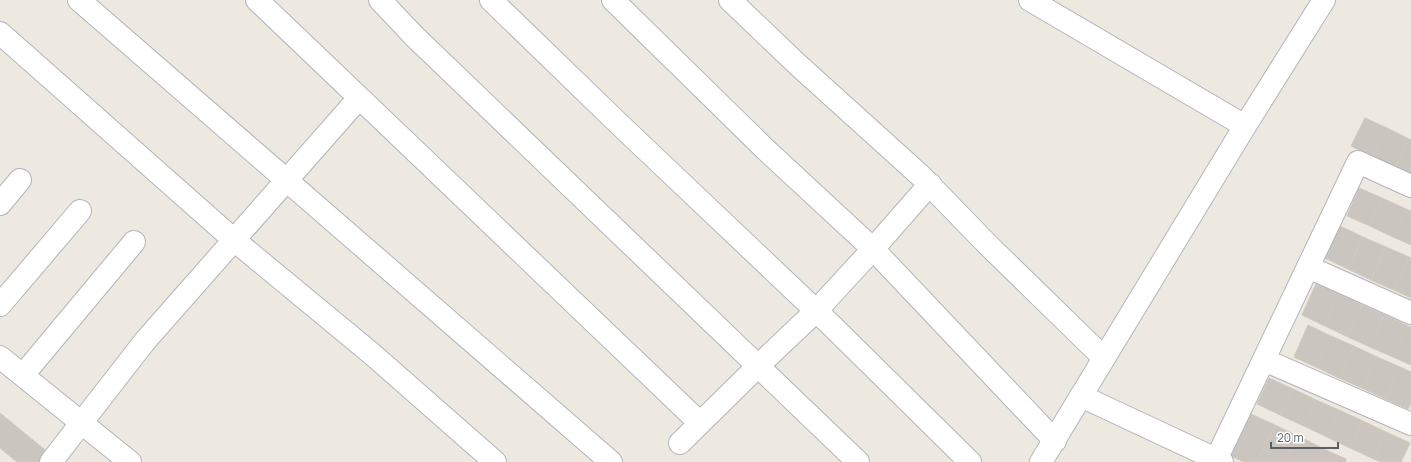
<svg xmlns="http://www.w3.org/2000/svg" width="1411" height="462" font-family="Manrope,sans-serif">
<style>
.building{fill:#cac5bf;stroke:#d2c8be}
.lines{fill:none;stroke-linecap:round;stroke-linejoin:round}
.minor-casing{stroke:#b1b5b9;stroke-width:24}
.secondary-casing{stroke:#b2b7bc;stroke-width:24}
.minor{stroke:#fff;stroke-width:22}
.secondary{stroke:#fff;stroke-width:22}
</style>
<rect width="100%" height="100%" fill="#ede8e0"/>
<!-- building -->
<g class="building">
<polygon points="1365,118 1387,128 1373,157 1351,146"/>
<polygon points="1387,128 1409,139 1395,167 1373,157"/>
<polygon points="1409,139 1411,140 1411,175 1395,167"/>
<polygon points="1359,188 1382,198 1370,226 1347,216"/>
<polygon points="1382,198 1406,209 1393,237 1370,226"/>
<polygon points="1406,209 1411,211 1411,245 1393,237"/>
<polygon points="1340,226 1363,237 1348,269 1325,258"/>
<polygon points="1363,237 1386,247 1371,280 1348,269"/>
<polygon points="1386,247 1409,257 1394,290 1371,280"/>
<polygon points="1409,257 1411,258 1411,298 1394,290"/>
<polygon points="1316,284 1339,294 1325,326 1302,315"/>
<polygon points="1339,294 1362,305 1348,337 1325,326"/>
<polygon points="1362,305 1385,315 1370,347 1348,337"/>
<polygon points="1385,315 1408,326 1393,357 1370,347"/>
<polygon points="1308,325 1331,336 1316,367 1294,357"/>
<polygon points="1408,326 1411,327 1411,365 1393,357"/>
<polygon points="1331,336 1354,346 1339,378 1316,367"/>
<polygon points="1354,346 1377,357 1362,388 1339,378"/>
<polygon points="1377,357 1400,367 1385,399 1362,388"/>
<polygon points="1400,367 1411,372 1411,403 1408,409 1385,399"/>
<polygon points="1269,378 1293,389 1280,415 1257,404"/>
<polygon points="1293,389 1316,400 1304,426 1280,415"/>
<polygon points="1316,400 1339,410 1327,437 1304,426"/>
<polygon points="1339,410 1363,421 1350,448 1327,437"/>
<polygon points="0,413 50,454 44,462 17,462 0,448"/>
<polygon points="1251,414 1275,425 1257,462 1244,462 1231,456"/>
<polygon points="1363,421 1386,432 1374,459 1350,448"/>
<polygon points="1275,425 1298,436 1286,462 1257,462"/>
<polygon points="1386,432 1410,443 1401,462 1381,462 1374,459"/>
<polygon points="1298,436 1322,448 1316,462 1286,462"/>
<polygon points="1322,448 1346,459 1345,462 1316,462"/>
</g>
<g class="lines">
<defs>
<g id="minor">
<polyline points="79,0 611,462"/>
<polyline points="257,0 700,423"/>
<polyline points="380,0 414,36 858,462"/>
<polyline points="491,0 618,123 830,324 970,462"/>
<polyline points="613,0 764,148 873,249 1055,441"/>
<polyline points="730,0 797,64 922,177 988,245 1104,358"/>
<polyline points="1030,0 1245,126"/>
<polyline points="0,33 234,240 372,354 495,462"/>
<polyline points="0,204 20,180"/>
<polyline points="1308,267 1411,313"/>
<polyline points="0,305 80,211"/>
<polyline points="0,357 130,462"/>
<polyline points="1264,360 1411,424"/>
<polyline points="23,375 134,242"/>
<polyline points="1081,396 1222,462"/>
<polyline points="680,443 758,366 816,311 873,249 930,184"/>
<polyline points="51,462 145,341 359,98"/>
<polyline points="1215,462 1358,162 1411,186"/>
</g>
<polyline id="secondary" points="1041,462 1245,126 1324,0"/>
</defs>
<!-- minor casing -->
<use href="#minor" class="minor-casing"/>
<!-- secondary casing -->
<use href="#secondary" class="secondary-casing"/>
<!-- minor -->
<use href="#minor" class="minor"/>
<!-- secondary -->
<use href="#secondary" class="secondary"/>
</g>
<!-- scale -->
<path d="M1271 442v6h67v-6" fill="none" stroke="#595f62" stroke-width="2"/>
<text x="1277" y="442" font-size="12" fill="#595f62" stroke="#ffffff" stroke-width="3" paint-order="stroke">20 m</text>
</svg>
